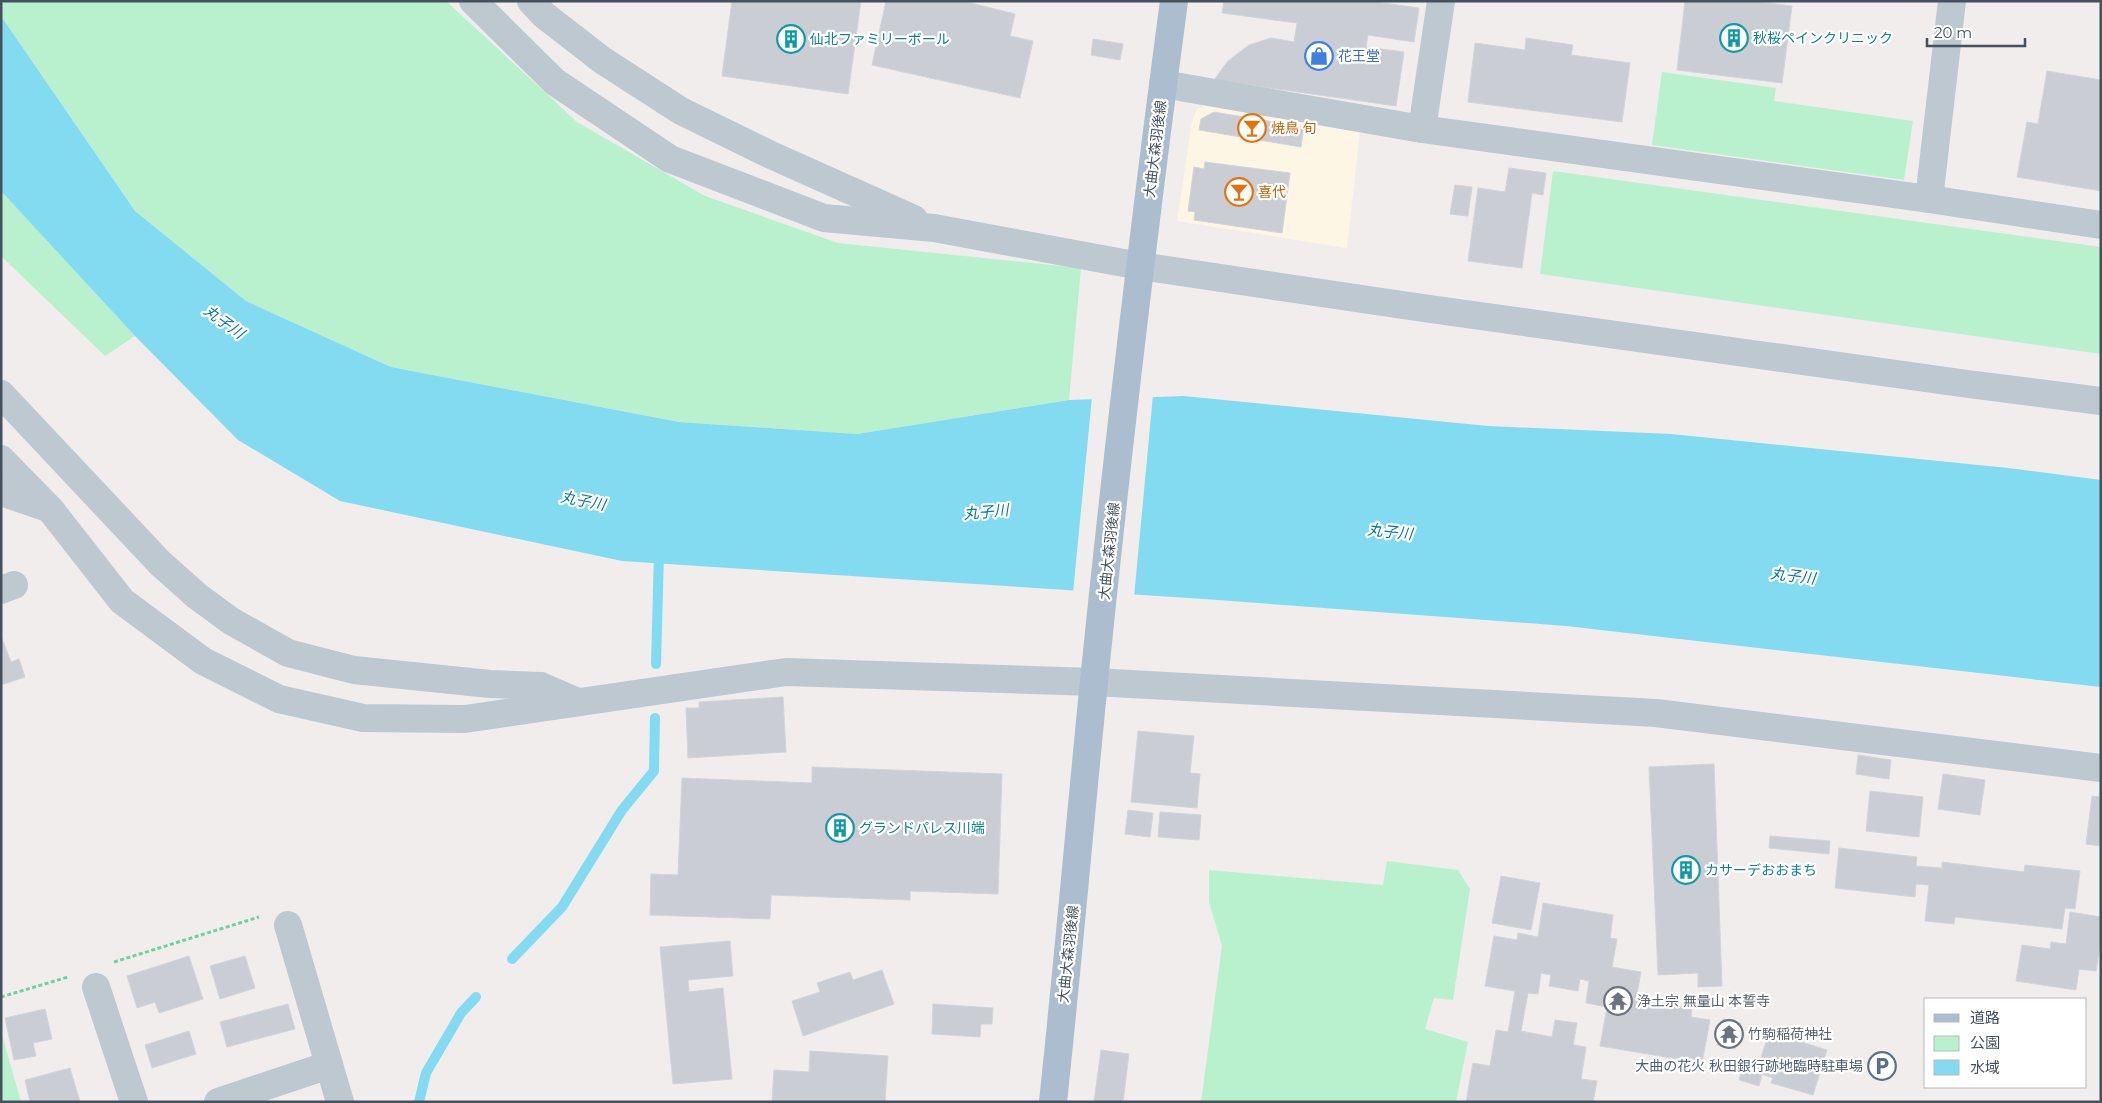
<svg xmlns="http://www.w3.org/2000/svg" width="2102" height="1103" font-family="Montserrat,'Noto Sans JP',sans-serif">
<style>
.commercial{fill:#fdf6e5}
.green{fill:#b9f1ce}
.water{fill:#83dbf1}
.pier{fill:#f1eded}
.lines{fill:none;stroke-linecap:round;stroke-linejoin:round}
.stream{stroke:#83dbf1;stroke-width:10}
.building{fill:#cacdd3;stroke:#d1d4da}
.path{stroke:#6fd1a0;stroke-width:3;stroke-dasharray:4 2.5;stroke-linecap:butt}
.street{stroke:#bdc8d1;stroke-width:28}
.primary{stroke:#abbdce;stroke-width:28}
.labels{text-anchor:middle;stroke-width:4.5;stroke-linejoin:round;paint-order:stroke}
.culture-label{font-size:14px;fill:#0d838f;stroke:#fff;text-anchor:start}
.shop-label{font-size:14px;fill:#366cbe;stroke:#fff;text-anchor:start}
.food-label{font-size:14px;fill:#c56008;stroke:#fff;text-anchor:start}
.street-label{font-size:14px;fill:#45515c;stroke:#fff}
.worship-label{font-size:14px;fill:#5b616d;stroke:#fff;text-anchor:start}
.service-label{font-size:14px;fill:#4e5e75;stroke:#fff;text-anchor:end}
.water-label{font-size:15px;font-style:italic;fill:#067b98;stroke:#fff}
</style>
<rect width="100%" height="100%" fill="#f1eded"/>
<!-- commercial -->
<polygon class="commercial" points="1207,104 1360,130 1347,248 1177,221 1192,122 1197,109"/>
<!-- green -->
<g class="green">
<polygon points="1,1 446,1 577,122 705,196 838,243 1081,268 1069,400 857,434 679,422 391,367 246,301 135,211 1,16"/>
<polygon points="1662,72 1776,88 1774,101 1913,121 1904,180 1652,145"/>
<polygon points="1553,171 2101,247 2101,354 1540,274"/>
<polygon points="1,191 135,336 105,356 1,256"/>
<polygon points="1387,861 1458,870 1470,889 1453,1000 1434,998 1425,1029 1468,1042 1456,1102 1201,1102 1222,946 1209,902 1209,870 1383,885"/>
<polygon points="1,1031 21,1102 1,1102"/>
</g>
<!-- water -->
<polygon class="water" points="1,16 135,211 246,301 391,367 679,422 857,434 1069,400 1184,396 1488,426 1671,434 2008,468 2101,480 2101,687 1566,626 1204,599 622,561 340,501 238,440 135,336 1,191"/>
<!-- pier -->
<polygon class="pier" points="1153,395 1134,597 1073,593 1092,397"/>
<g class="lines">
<!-- stream -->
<g class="stream">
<polyline points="656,664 659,552"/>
<polyline points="512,959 562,907 622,810 654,771 655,718"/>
<polyline points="419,1102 426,1073 461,1013 476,997"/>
</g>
</g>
<!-- building -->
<g class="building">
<polygon points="732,1 861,1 848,94 722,76"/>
<polygon points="886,1 963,1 1015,14 1010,36 1033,41 1020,98 872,65"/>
<polygon points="1224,1 1369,1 1419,8 1414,42 1368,35 1366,47 1404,52 1396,106 1214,80 1228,61 1249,45 1271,38 1294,42 1297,23 1222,13"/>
<polygon points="1685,1 1752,1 1792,6 1782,83 1677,70"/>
<polygon points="1526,38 1573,45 1571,55 1630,63 1622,122 1468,102 1475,43 1525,50"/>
<polygon points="1093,39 1123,44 1120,60 1091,55"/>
<polygon points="2047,71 2101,80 2101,191 2017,177 2027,122 2038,124"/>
<polygon points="1214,112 1304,127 1301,147 1199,130 1201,119"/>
<polygon points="1205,162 1290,173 1282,233 1194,220 1195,212 1188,211 1194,167 1204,169"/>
<polygon points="1509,168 1546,173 1543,195 1532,193 1522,268 1468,261 1478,188 1505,192"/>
<polygon points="1455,185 1472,187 1468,216 1450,214"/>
<polygon points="1,636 11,662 19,659 25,677 1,685"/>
<polygon points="783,697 786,752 688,758 686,708 699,708 699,702"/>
<polygon points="1138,731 1194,736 1190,773 1200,774 1197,808 1131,802"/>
<polygon points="1858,755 1891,760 1889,779 1856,774"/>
<polygon points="1714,764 1722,986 1698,987 1698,973 1658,975 1649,767"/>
<polygon points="812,767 1002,774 998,894 910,891 910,900 771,895 770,919 650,915 651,874 678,875 682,778 812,783"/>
<polygon points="1943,774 1985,780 1980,815 1938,809"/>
<polygon points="1870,791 1923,797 1919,837 1866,831"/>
<polygon points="2092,796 2101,797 2101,846 2086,844"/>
<polygon points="1128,810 1153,813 1150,837 1125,834"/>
<polygon points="1160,812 1201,815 1199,840 1158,837"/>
<polygon points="1770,836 1830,841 1829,854 1769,848"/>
<polygon points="1839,848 1917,857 1916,866 1942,868 1942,862 2024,872 2025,865 2080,871 2075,909 2065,908 2062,929 1955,917 1954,924 1925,921 1929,885 1916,884 1915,897 1835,888"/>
<polygon points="1501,876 1540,883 1531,930 1492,923"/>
<polygon points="1543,903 1613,915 1610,938 1617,939 1612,967 1641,972 1636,999 1692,1008 1691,1017 1710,1020 1702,1063 1600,1046 1607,1007 1586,1003 1589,981 1580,979 1578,991 1549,986 1551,975 1541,973 1538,994 1528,993 1521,1031 1552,1037 1555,1020 1577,1023 1573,1045 1586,1047 1581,1079 1597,1081 1593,1102 1466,1102 1473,1063 1490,1066 1496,1030 1508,1032 1515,991 1485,986 1494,936 1517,940 1518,933 1538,937"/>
<polygon points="2070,912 2101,917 2101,939 2096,971 2079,969 2076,990 2016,981 2022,945 2050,949 2051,942 2066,944"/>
<polygon points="730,941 733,976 688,980 689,992 723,988 732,1079 673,1084 660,947"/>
<polygon points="189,956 203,999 159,1013 155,1002 137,1008 127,976"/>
<polygon points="245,956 255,988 220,999 210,966"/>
<polygon points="882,970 894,1004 803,1036 792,1001 820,992 817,983 850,972 853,980"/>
<polygon points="288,1004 295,1029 227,1047 220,1022"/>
<polygon points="933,1004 993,1008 992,1024 981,1024 980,1037 932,1034"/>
<polygon points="45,1009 52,1039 33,1043 36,1056 14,1060 5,1018"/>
<polygon points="1723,1019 1741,1023 1735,1049 1717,1045"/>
<polygon points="189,1031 196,1054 152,1068 145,1045"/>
<polygon points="1769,1032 1827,1050 1813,1095 1771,1083 1773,1078 1762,1074 1759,1086 1739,1080 1745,1059 1759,1064"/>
<polygon points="1101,1050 1129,1054 1123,1102 1094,1102"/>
<polygon points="810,1051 888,1056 885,1102 772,1102 774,1070 809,1072"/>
<polygon points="70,1068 80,1102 30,1102 25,1080"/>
</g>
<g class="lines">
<!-- path -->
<g class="path">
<polyline points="114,962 259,917"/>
<polyline points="1,997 68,977"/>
</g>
<!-- street -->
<g class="street">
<polyline points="473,1 555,82 670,159 824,218 934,228 1140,266 1423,308 1968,384 2101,401"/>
<polyline points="531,1 544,15 602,60 681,111 771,155 914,219"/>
<polyline points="1163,84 1422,129 1929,199 1952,1"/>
<polyline points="1422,129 1441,1"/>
<polyline points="1929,199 2101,225"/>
<polyline points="1,394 160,563 197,596 231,621 288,653 354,670 490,684 541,686 578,702"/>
<polyline points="1,459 50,509 122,601 203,661 279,699 363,718 465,719 786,672 1094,682 1656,713 2101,768"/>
<polyline points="1,492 45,507"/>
<polyline points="1,590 14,585"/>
<polyline points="288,925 340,1102"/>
<polyline points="96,987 134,1102"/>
<polyline points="218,1102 329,1065"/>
</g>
<!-- primary -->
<path class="primary" d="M 1053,1102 C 1068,962 1080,821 1094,681 C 1117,454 1144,227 1174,1"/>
</g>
<!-- icons -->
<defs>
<symbol id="building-ring" viewBox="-11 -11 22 22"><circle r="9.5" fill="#fff" stroke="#0f9aa8" stroke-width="1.5"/><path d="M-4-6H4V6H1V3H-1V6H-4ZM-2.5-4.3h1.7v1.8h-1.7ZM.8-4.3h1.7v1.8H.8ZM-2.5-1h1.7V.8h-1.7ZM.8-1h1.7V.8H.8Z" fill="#0f9aa8"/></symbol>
<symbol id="shop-ring" viewBox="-11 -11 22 22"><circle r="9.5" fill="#fff" stroke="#3f7fe0" stroke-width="1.5"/><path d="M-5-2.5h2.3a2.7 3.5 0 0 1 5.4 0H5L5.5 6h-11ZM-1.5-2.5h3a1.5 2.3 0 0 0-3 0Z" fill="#3f7fe0"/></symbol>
<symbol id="bar-ring" viewBox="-11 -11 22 22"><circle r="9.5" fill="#fff" stroke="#e8710a" stroke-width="1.5"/><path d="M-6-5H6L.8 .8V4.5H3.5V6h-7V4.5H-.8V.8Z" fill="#e8710a"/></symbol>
<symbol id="temple-ring" viewBox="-11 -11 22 22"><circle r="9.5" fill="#fff" stroke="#6b7280" stroke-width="1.5"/><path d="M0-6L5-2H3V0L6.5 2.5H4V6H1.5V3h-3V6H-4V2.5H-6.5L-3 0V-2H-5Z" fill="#6b7280"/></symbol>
<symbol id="parking-ring" viewBox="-11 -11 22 22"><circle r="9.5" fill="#fff" stroke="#5c6f8a" stroke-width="1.5"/><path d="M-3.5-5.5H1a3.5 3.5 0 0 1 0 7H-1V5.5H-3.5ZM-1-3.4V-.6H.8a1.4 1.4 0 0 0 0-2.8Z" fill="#5c6f8a"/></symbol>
</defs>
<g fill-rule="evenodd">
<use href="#building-ring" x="1718" y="22" width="32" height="32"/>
<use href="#building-ring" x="775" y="23" width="32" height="32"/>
<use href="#shop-ring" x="1303" y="40" width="32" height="32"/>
<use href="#bar-ring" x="1236" y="112" width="32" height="32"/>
<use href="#bar-ring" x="1223" y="176" width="32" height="32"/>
<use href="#building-ring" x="824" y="812" width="32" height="32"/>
<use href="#building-ring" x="1670" y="854" width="32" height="32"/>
<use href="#temple-ring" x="1602" y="985" width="32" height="32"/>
<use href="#temple-ring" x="1713" y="1018" width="32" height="32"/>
<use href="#parking-ring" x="1866" y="1050" width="32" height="32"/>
</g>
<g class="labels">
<!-- culture labels -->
<g class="culture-label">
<text x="1753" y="43">秋桜ペインクリニック</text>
<text x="810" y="44">仙北ファミリーボール</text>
<text x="859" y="833">グランドパレス川端</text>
<text x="1705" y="875">カサーデおおまち</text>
</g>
<!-- shop labels -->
<g class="shop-label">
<text x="1338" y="61">花王堂</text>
</g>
<!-- food labels -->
<g class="food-label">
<text x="1271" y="133">焼鳥 旬</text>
<text x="1258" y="197">喜代</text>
</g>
<!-- street labels -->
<g class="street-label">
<text transform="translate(1155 149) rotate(-83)" y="5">大曲大森羽後線</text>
<text transform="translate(1109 551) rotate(-84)" y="5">大曲大森羽後線</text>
<text transform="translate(1068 954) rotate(-84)" y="5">大曲大森羽後線</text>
</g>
<!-- worship labels -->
<g class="worship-label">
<text x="1637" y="1006">浄土宗 無量山 本誓寺</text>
<text x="1748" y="1039">竹駒稲荷神社</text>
</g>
<!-- service labels -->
<g class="service-label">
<text x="1863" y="1071">大曲の花火 秋田銀行跡地臨時駐車場</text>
</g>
<!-- water labels -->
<g class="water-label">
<text transform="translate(224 322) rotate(36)" y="5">丸子川</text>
<text transform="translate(583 501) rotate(11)" y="5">丸子川</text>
<text transform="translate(986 512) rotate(-5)" y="5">丸子川</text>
<text transform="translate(1390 532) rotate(6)" y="5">丸子川</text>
<text transform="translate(1793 576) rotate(7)" y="5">丸子川</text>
</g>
</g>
<!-- border -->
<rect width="2102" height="1103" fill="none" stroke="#45515c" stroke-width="5"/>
<!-- legend -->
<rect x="1924" y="998" width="162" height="90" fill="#ffffff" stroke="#b5b9be"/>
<rect x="1934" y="1014" width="25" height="8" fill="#abbdce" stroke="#b5b9be"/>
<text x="1970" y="1023" font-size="15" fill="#45515c">道路</text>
<rect x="1934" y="1036" width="25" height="15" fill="#b9f1ce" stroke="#b5b9be"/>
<text x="1970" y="1048" font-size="15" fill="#45515c">公園</text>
<rect x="1934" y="1060" width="25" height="15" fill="#83dbf1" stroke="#b5b9be"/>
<text x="1970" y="1073" font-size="15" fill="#45515c">水域</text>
<!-- scale -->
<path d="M1927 38v8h98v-8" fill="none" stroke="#45515c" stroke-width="2.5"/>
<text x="1934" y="38" font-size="15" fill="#45515c" stroke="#ffffff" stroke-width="4" paint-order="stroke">20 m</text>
</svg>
